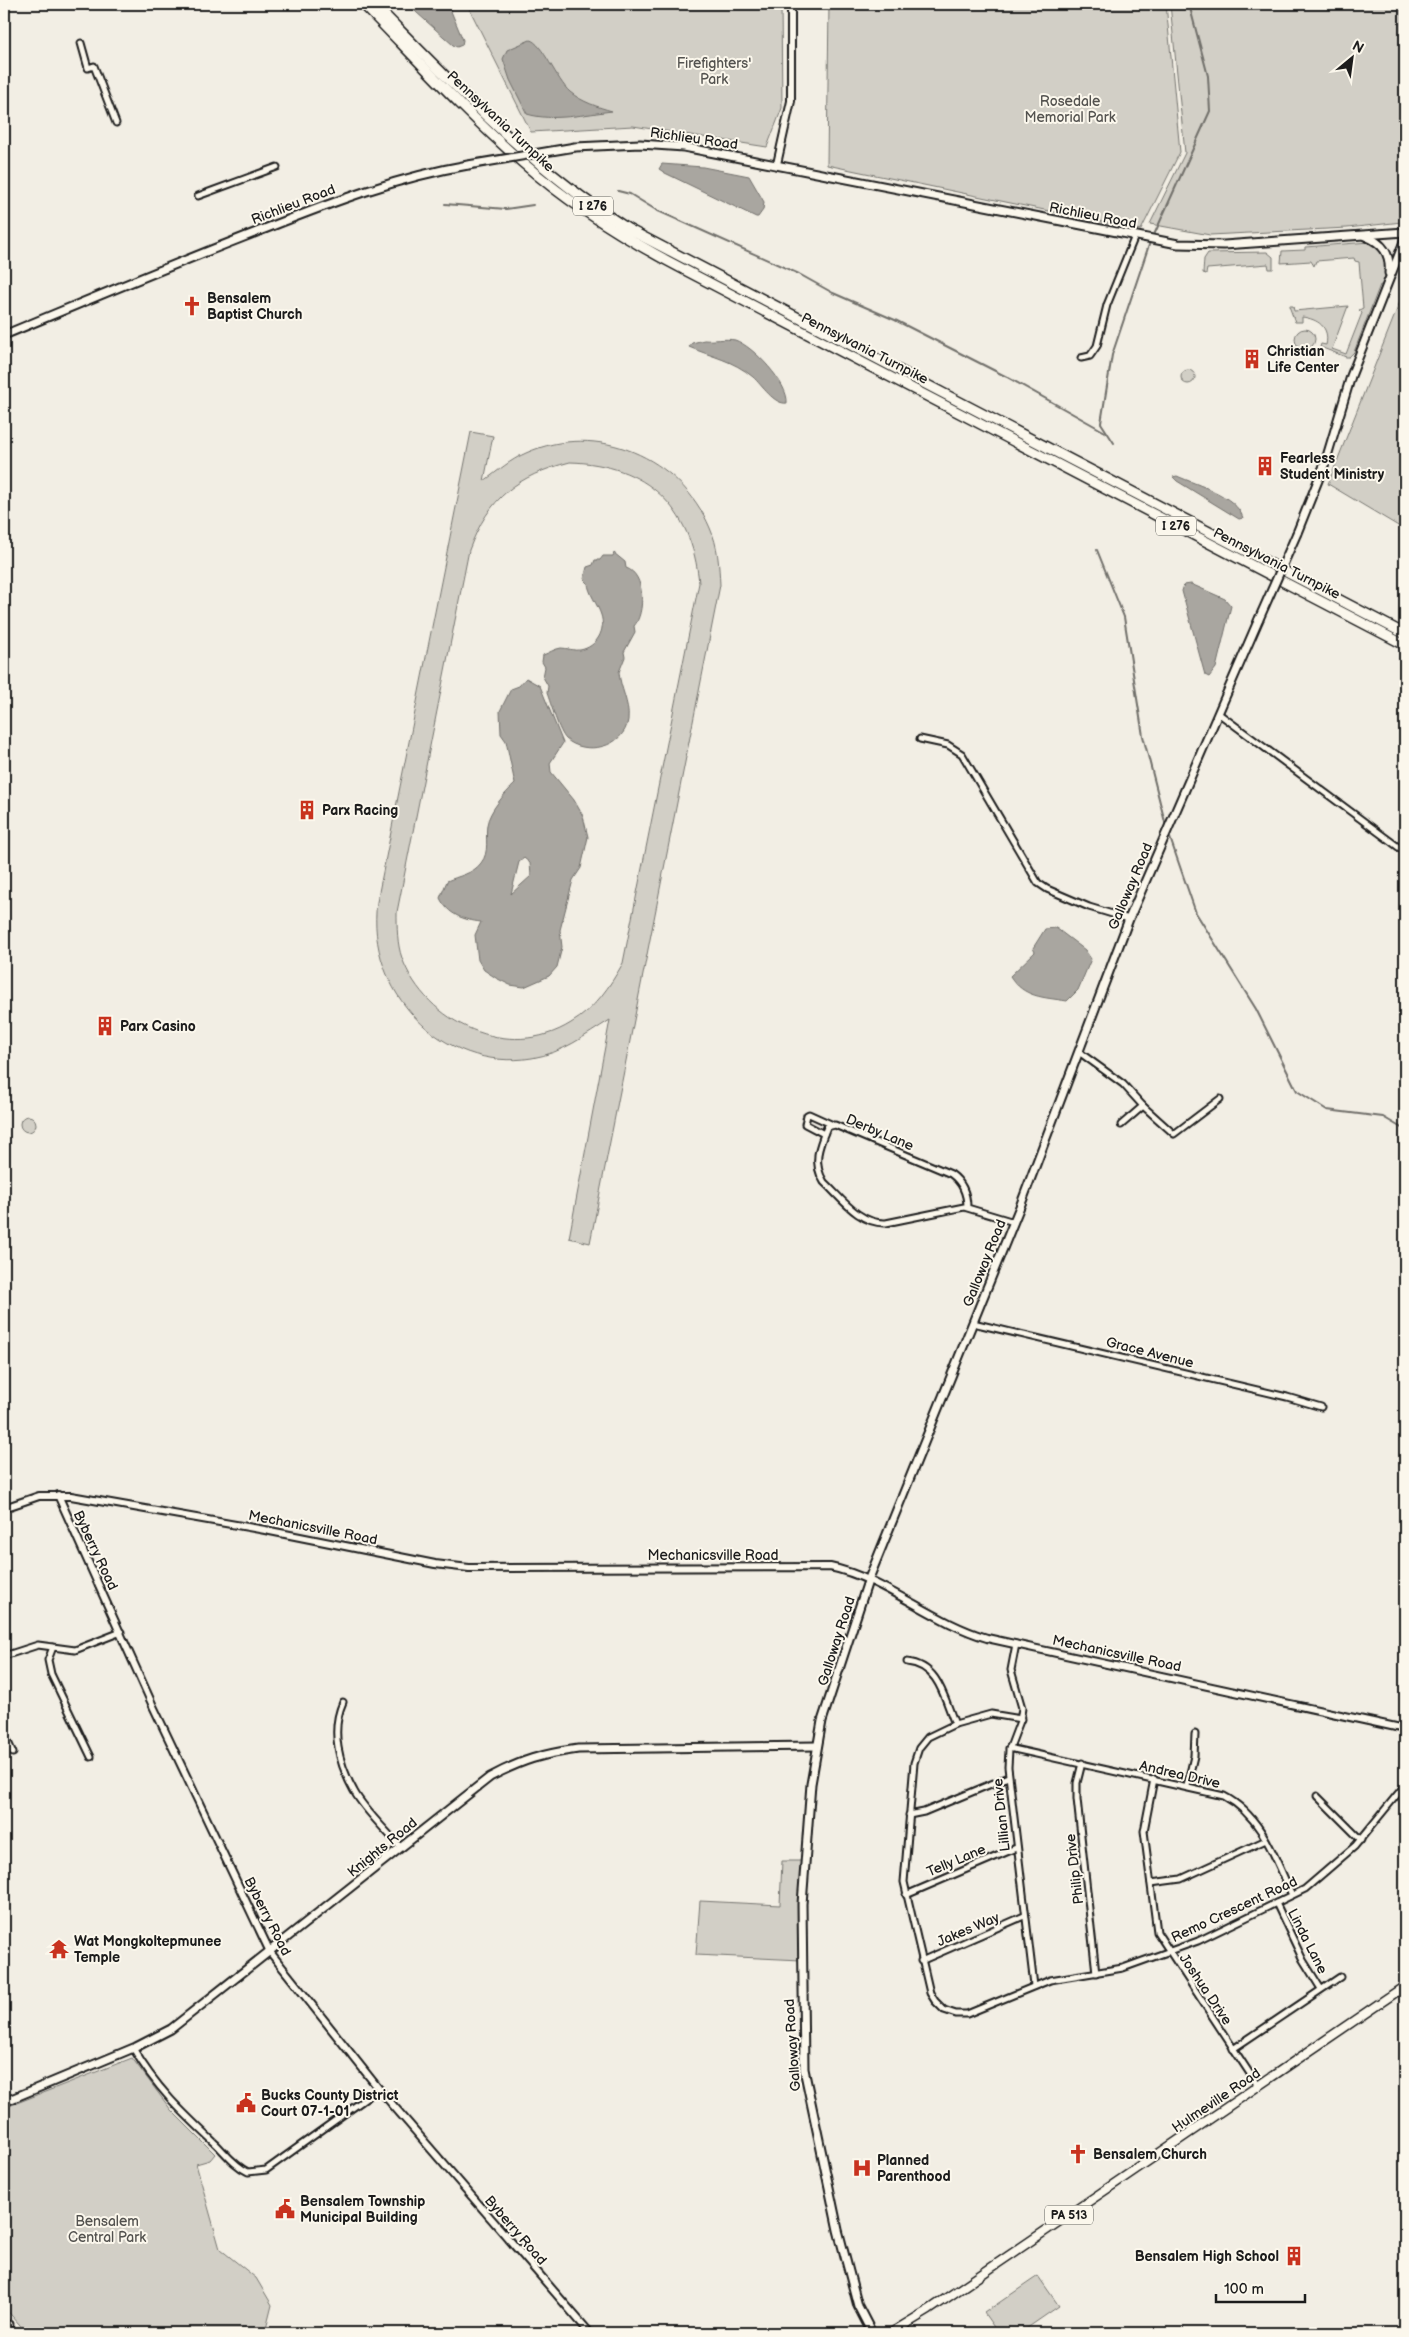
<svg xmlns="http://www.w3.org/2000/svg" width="1409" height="2337" font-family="'Balsamiq Sans',sans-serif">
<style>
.green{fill:#d2cfc6;stroke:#777671;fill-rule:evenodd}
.water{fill:#a9a6a0;stroke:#716f6b;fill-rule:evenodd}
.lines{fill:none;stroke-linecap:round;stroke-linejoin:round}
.stream{stroke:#716f6b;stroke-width:2}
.minor-casing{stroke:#1c1c1c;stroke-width:9}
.tertiary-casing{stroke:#1c1c1c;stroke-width:10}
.secondary-casing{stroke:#1c1c1c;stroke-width:11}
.primary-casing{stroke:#1c1c1c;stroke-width:11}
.motorway-casing{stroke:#1c1c1c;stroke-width:12}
.minor{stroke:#fbf7ec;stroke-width:5}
.tertiary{stroke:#fbf7ec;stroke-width:6}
.secondary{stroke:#fbf7ec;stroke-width:7}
.primary{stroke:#fbf7ec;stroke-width:8}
.motorway{stroke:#fbf7ec;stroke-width:9}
.secondary-bridge-casing{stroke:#1c1c1c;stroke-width:11;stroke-linecap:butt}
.secondary-bridge{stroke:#fbf7ec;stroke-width:7}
.labels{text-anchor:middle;stroke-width:4;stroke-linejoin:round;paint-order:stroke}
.shield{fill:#fbf7ec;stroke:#5f5e5a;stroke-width:1}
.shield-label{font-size:12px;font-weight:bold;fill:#1c1c1c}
.park-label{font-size:14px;fill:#53524f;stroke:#fbf7ec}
.street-label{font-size:14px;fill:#1c1c1c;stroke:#fbf7ec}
.poi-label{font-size:14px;font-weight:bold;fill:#1c1c1c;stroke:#fbf7ec;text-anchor:start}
</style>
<rect width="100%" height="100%" fill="#f2eee4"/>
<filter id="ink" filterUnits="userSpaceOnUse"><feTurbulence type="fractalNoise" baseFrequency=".02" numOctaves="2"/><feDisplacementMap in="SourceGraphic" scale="10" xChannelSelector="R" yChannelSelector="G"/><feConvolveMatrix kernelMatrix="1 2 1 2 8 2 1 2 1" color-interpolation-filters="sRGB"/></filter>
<g filter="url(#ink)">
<!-- green -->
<g class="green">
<polygon points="467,4 781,4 782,108 767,147 633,126 531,132"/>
<polygon points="829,4 1166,4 1180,152 1141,230 827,165"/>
<polygon points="1170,4 1405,4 1405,212 1402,222 1347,228 1210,235 1150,224 1185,153"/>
<path d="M 1369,242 C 1389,248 1389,269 1383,286 L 1380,285 L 1354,352 L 1349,357 L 1346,357 L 1320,347 L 1321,344 L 1326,345 C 1330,327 1318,319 1302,317 L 1302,322 L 1295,322 L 1289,306 L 1293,306 L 1294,311 L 1348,306 L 1332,349 L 1346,354 L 1362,313 L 1359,310 L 1363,308 L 1359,262 L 1355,261 L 1354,258 L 1316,261 L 1314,266 L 1311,261 L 1281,263 L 1282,251 L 1305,250 L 1305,247 Z"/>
<polygon points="1267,252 1273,257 1273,269 1269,269 1268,264 1207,269 1206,274 1203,273 1204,259 1208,253"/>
<polygon points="1405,289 1405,530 1328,484"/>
<circle cx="1305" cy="339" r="10"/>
<circle cx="1188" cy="377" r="7"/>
<path d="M 471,432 L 493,436 L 484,481 C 498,471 510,460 526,453 C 597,421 680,457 710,528 C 718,546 719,565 720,585 L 590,1243 L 569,1238 L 610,1020 C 584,1036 563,1053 532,1058 C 442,1073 365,990 377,902 ZM 570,462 C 646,464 692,507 699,583 L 623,963 C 610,986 595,1009 571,1023 C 509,1062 426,1023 402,958 C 397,944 397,927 397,912 L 469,550 C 489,497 517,476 570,462 Z"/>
<circle cx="28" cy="1124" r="8"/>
<polygon points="782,1861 805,1861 801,1960 696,1955 700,1901 780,1905"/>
<polygon points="132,2058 171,2110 215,2154 210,2160 196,2164 220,2249 256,2278 272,2305 265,2333 27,2333 4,2307 4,2108"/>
<polygon points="1038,2276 1059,2306 1020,2333 998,2333 984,2313"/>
</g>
<!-- water -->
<g class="water">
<polygon points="407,4 448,4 463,40 462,45 457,47 453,45"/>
<path d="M 530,40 C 542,42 557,81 570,92 C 582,102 598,107 612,111 C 586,114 553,122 527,114 L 510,80 L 503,59 L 507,50 Z"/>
<polygon points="662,164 703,167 749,176 764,202 763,210 758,217 756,217 665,173 659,169"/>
<path d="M 704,340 C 714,341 725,338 735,340 C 753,346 789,384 787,403 C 774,405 762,385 753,377 C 733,360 712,357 689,347 L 692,343 Z"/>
<path d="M 1177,476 C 1197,485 1236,495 1243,518 L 1239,519 L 1177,481 L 1173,477 Z"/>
<path d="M 614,553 L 625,562 L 626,568 C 646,574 645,614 634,626 L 635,632 L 624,652 L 625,657 L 619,672 C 620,688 630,703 628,720 C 624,748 585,756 566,739 C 559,732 551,704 547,693 L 548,686 L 543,677 L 545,667 L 542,662 L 543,655 C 549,653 554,649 561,648 C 567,648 574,651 580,650 C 597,647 606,630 601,615 C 598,605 588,592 588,583 L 584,579 L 587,567 L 593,565 L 595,560 L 600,560 L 603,556 L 613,556 Z"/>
<polygon points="1191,584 1225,599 1231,606 1216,668 1209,677 1205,675 1182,591 1184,585"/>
<path d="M 526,678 L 540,686 L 563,743 L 550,763 L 551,772 L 574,800 L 583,816 L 588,837 L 581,868 L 573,880 L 560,930 L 562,947 L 557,967 L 549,976 L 524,987 L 510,985 L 496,978 L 484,970 L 478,960 L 475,935 L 481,922 C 464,920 448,915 440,898 L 447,881 C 458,876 473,874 481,863 C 490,852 485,838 487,825 C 489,811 505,793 515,784 L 506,741 L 501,734 L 500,711 L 511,689 L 519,686 ZM 524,858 L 530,863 L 531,876 L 511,894 L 519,862 Z"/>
<path d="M 1056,928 L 1085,950 L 1091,959 L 1078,990 L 1067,1001 C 1043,997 1024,998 1010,976 L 1035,952 L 1033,948 L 1045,929 Z"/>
</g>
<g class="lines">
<!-- stream -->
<g class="stream">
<polyline points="618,191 630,194 656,210 799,274 833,293 895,320 1007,377 1107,433"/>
<polyline points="445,204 506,209 533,205"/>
<polyline points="1154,235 1210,111 1208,76 1189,4"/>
<polyline points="1114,443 1101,423 1112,355 1150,242"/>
<polyline points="1097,550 1124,617 1143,736 1166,826"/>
<polyline points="1169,835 1196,913 1256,1009 1297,1091 1327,1110 1383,1117 1405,1130"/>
</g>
<defs>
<g id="minor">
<polyline points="81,43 88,68 94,66 116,123"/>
<polyline points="198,196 277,167"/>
<polyline points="1081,358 1090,356 1097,346 1107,305 1135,236"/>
<polyline points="1218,713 1405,852"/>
<polyline points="920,739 948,745 962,754 1038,883 1047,889 1089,907 1129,919"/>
<polyline points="1079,1052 1123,1084 1143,1106 1174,1134 1220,1099"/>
<polyline points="1121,1125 1143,1106"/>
<polyline points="824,1134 805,1124 807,1115 809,1114 831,1124"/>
<path d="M 967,1207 C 967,1193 962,1182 951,1174 L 835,1125 L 827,1127 C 819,1146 812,1163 824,1182 C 842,1199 859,1224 886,1223 L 964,1207 L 1014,1222"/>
<polyline points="973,1323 1287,1397 1321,1407"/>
<polyline points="1016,1644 1011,1670 1022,1708 1020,1721 1009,1750 1008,1767 1034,1986"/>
<polyline points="53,1647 48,1660 51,1674 91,1757"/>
<polyline points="4,1656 38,1645 75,1650 121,1632"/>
<path d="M 907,1662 C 939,1665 944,1698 955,1724"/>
<path d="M 343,1702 C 330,1731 339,1764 354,1791 C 364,1810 387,1831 401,1848"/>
<polyline points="1021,1719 991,1714 955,1724 928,1737 919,1748 914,1763 904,1882 930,1993 935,2001 944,2010 956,2014 967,2014 1050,1980 1123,1968 1198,1941 1305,1889 1355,1846 1405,1785"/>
<polyline points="4,1733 13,1753"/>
<path d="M 1009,1748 L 1224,1796 C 1262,1816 1275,1858 1292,1895"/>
<polyline points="1082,1763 1077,1783 1077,1799 1096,1973"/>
<polyline points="1154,1779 1144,1831 1157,1932 1258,2086"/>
<polyline points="1187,1786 1194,1756 1195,1734"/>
<polyline points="1317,1796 1361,1840"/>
<polyline points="909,1815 924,1812 1008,1777"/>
<polyline points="1151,1883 1181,1879 1266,1840"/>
<polyline points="906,1895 1016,1848"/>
<polyline points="1276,1903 1303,1960 1321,1989"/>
<polyline points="921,1961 1024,1916"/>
<path d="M 133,2048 C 156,2088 183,2113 216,2144 C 226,2154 235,2166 248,2172 L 266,2170 L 379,2089"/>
<polyline points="1233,2049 1340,1977"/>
<polyline points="4,2329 10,2324"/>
</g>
<g id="tertiary">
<polyline points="777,164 791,101 791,4"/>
<polyline points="58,1495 153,1706 270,1952 379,2089 590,2333"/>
<path d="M 4,1508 L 39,1496 L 71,1496 L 265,1530 L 435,1564 L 469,1568 L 830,1567 C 884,1578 932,1622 987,1638 L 1405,1729"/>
</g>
<g id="secondary">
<polyline points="575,147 640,144 684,147 1178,244 1224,245 1405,232"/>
<path d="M 1365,236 C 1383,243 1391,254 1389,273"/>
<path d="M 4,335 C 91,299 178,262 267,228 C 333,202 398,177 468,165"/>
<polyline points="1297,533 1325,463 1351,376 1405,239"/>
<path d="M 4,2102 L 136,2047 L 171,2029 L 490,1777 C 522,1760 542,1754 578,1749 L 817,1746"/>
<polyline points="872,2333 858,2306 838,2230 804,2069 802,1904 811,1784 822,1721 868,1581 1021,1204 1129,919 1259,619"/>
</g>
<polyline id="primary" points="891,2333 929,2310 1405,1986"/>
<g id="motorway">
<path d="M 363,4 C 415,57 466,113 522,162 C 571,205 625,239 683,269 L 1405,645"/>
<path d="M 374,4 C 457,88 528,165 628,229 L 1405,634"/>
</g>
</defs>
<!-- minor casing -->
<use href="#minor" class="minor-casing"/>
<!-- tertiary casing -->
<use href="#tertiary" class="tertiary-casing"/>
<!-- secondary casing -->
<use href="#secondary" class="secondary-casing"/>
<!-- primary casing -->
<use href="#primary" class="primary-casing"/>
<!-- motorway casing -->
<use href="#motorway" class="motorway-casing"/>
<!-- minor -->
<use href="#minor" class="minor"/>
<!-- tertiary -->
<use href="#tertiary" class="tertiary"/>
<!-- secondary -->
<use href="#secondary" class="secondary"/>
<!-- primary -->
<use href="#primary" class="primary"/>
<!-- motorway -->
<use href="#motorway" class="motorway"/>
<defs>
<g id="secondary-bridge">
<polyline points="468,165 575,147"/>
<polyline points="1259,619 1297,533"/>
</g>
</defs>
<!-- secondary-bridge casing -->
<use href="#secondary-bridge" class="secondary-bridge-casing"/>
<!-- secondary-bridge -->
<use href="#secondary-bridge" class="secondary-bridge"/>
</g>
</g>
<!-- icons -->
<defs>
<symbol id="church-bare" viewBox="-9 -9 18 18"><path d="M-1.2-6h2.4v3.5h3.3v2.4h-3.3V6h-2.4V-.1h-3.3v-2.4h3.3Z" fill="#c8321e" stroke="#fbf7ec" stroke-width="2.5" paint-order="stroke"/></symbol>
<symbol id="building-bare" viewBox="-9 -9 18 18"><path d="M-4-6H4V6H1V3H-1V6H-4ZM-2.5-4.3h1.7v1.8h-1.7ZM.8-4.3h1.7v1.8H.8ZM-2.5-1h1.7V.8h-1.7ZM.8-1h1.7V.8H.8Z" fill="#c8321e" stroke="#fbf7ec" stroke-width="2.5" paint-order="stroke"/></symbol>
<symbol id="temple-bare" viewBox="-9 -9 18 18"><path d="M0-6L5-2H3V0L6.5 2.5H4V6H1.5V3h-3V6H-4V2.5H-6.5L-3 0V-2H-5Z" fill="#c8321e" stroke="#fbf7ec" stroke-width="2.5" paint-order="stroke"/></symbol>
<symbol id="civic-bare" viewBox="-9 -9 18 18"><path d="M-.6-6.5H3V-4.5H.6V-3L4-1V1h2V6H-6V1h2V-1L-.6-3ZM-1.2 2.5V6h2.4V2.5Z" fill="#c8321e" stroke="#fbf7ec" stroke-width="2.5" paint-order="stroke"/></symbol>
<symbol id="hospital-bare" viewBox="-9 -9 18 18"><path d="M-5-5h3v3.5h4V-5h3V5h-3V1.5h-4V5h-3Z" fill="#c8321e" stroke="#fbf7ec" stroke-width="2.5" paint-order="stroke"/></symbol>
</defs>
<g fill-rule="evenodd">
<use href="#church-bare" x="178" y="292" width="28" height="28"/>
<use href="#building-bare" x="1238" y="345" width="28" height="28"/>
<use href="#building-bare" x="1251" y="452" width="28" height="28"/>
<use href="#building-bare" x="293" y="796" width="28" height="28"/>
<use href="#building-bare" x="91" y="1012" width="28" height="28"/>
<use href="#temple-bare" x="45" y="1935" width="28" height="28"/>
<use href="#civic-bare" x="232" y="2089" width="28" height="28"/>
<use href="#church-bare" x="1064" y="2140" width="28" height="28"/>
<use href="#hospital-bare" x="848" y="2154" width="28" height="28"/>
<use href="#civic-bare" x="271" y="2195" width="28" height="28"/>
<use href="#building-bare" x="1280" y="2242" width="28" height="28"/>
</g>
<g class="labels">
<!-- shield labels -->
<g class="shield">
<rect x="573" y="196.5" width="40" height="19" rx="4"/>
<rect x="1156" y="516.5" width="40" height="19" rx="4"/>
<rect x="1045" y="2205.5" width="48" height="19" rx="4"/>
</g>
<g class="shield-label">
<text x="593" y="210">I 276</text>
<text x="1176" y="530">I 276</text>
<text x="1069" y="2219">PA 513</text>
</g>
<!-- park labels -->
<g class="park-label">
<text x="714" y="68">Firefighters'<tspan x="714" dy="16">Park</tspan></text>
<text x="1070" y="106">Rosedale<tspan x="1070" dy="16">Memorial Park</tspan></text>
<text x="107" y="2226">Bensalem<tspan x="107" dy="16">Central Park</tspan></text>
</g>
<!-- street labels -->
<g class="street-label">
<text transform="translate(501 121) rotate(43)" y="5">Pennsylvania Turnpike</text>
<text transform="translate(694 138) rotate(8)" y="5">Richlieu Road</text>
<text transform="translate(293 204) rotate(-21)" y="5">Richlieu Road</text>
<text transform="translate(1093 215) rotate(11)" y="5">Richlieu Road</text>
<text transform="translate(865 348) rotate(27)" y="5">Pennsylvania Turnpike</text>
<text transform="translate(1277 563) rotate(27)" y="5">Pennsylvania Turnpike</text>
<text transform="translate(1130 886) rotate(-67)" y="5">Galloway Road</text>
<text transform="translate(880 1132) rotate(23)" y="5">Derby Lane</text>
<text transform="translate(984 1263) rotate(-68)" y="5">Galloway Road</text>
<text transform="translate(1150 1352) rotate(14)" y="5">Grace Avenue</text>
<text transform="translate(313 1527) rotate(11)" y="5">Mechanicsville Road</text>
<text transform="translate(96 1550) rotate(65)" y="5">Byberry Road</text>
<text x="713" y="1560">Mechanicsville Road</text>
<text transform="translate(836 1641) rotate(-72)" y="5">Galloway Road</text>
<text transform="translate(1117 1653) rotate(12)" y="5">Mechanicsville Road</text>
<text transform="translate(1180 1774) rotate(13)" y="5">Andrea Drive</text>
<text transform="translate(1001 1815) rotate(-96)" y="5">Lillian Drive</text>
<text transform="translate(382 1847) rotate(-39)" y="5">Knights Road</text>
<text transform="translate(956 1860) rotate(-23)" y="5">Telly Lane</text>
<text transform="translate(1074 1869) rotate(-97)" y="5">Philip Drive</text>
<text transform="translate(1234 1909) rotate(-25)" y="5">Remo Crescent Road</text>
<text transform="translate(268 1916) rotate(63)" y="5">Byberry Road</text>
<text transform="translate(968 1929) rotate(-23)" y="5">Jakes Way</text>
<text transform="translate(1308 1941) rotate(63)" y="5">Linda Lane</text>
<text transform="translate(1206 1989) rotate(56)" y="5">Joshua Drive</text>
<text transform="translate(792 2045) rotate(-94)" y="5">Galloway Road</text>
<text transform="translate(1216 2100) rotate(-34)" y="5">Hulmeville Road</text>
<text transform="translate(516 2230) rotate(49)" y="5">Byberry Road</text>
</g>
<!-- poi labels -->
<g class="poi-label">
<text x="207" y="303">Bensalem<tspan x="207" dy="16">Baptist Church</tspan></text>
<text x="1267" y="356">Christian<tspan x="1267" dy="16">Life Center</tspan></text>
<text x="1280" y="463">Fearless<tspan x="1280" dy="16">Student Ministry</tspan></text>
<text x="322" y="815">Parx Racing</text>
<text x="120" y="1031">Parx Casino</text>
<text x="74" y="1946">Wat Mongkoltepmunee<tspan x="74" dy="16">Temple</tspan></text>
<text x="261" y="2100">Bucks County District<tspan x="261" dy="16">Court 07-1-01</tspan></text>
<text x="1093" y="2159">Bensalem Church</text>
<text x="877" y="2165">Planned<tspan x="877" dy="16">Parenthood</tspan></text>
<text x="300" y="2206">Bensalem Township<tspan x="300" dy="16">Municipal Building</tspan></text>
<text x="1279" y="2261" text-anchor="end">Bensalem High School</text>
</g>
</g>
<!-- margin -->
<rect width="1409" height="2337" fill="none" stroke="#fbf7ec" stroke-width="20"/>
<rect x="10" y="10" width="1389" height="2317" fill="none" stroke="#1c1c1c" stroke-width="2" filter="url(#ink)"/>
<!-- north arrow -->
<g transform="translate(1352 58) rotate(29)" stroke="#fbf7ec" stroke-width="4" paint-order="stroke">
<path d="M0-4L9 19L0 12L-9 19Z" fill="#1c1c1c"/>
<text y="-8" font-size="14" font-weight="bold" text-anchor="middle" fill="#1c1c1c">N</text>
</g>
<!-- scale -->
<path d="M1216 2294v8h89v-8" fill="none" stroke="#1c1c1c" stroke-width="2.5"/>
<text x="1224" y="2294" font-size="15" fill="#1c1c1c" stroke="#fbf7ec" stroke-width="4" paint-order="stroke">100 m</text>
</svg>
